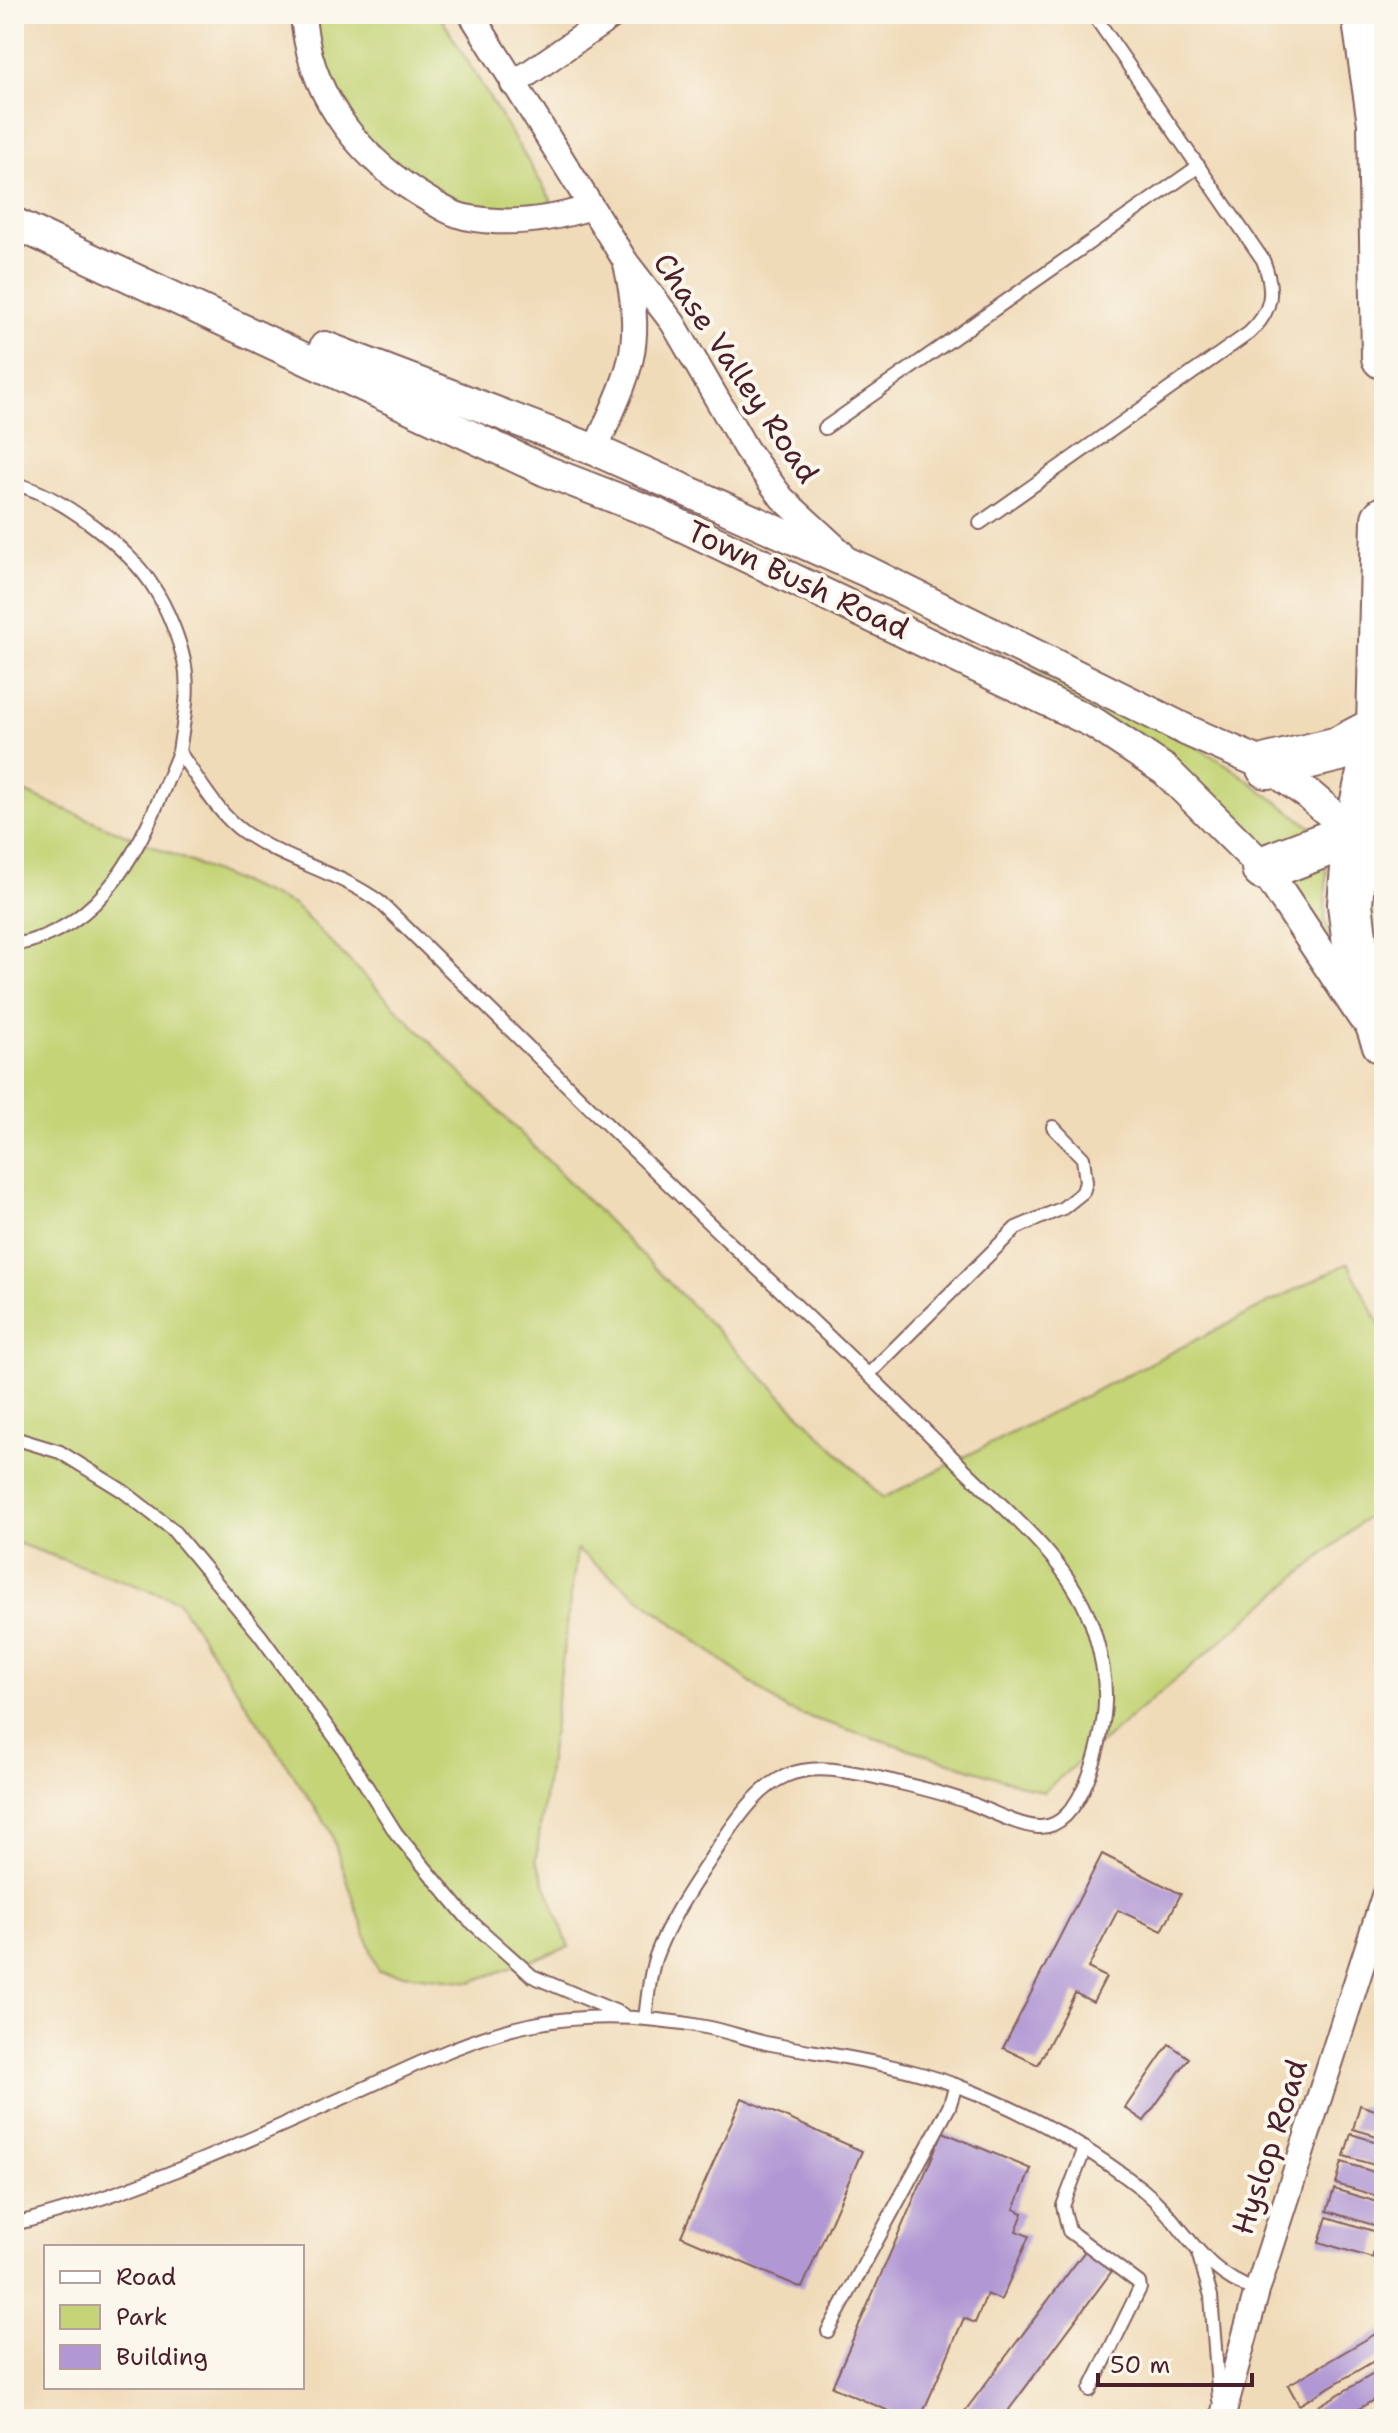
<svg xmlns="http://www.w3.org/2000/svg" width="1398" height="2433" font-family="'Shantell Sans',sans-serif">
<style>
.green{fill:#c4d477;stroke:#877a51;stroke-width:2}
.building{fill:#b198d4}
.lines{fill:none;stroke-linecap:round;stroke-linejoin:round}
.service-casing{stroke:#84615d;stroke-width:16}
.minor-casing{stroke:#84615d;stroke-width:28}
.tertiary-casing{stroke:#84615d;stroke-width:34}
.motorway-casing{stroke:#84615d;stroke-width:48}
.service{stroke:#fff;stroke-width:12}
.minor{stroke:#fff;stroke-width:24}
.tertiary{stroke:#fff;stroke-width:30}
.motorway{stroke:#fff;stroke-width:44}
.labels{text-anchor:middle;stroke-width:8;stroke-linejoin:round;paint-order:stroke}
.street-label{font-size:30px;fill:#4a1f2b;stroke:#fbf7ec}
</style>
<rect width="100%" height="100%" fill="#fbf7ec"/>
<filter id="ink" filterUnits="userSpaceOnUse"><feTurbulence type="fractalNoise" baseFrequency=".0125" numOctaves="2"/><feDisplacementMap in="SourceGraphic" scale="16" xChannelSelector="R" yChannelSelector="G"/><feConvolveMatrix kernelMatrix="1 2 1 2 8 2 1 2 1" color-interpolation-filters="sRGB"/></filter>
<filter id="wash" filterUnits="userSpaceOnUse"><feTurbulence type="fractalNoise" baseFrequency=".006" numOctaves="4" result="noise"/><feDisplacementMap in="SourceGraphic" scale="32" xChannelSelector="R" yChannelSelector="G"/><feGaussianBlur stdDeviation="1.8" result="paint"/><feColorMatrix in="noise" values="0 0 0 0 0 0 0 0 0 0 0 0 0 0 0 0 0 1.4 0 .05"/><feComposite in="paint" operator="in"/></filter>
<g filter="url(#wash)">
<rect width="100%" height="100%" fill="#f0dbb9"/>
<!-- green -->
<g class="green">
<polygon points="307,14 439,14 552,201 522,211 468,204 423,185 382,155 341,114"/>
<polygon points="988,648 1179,737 1229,766 1323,836 1268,857 1061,695"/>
<polygon points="14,788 294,905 883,1498 1348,1263 1384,1333 1384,1503 1043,1792 787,1710 577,1550 536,1859 569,1947 471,1982 378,1971 330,1830 177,1600 14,1542"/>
<polygon points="1327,860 1325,919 1343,980 1279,881"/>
<polygon points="1354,867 1384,897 1384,1028"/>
</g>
<g id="blocks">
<!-- building -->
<g class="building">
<polygon points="1102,1854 1181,1894 1162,1931 1118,1910 1088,1968 1106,1977 1093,2002 1075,1993 1038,2065 1003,2048"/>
<polygon points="1169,2044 1189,2058 1144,2121 1125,2108"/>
<polygon points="742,2098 862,2151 802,2288 681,2236"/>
<polygon points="1360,2105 1384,2113 1384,2138 1353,2129"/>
<polygon points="943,2132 1031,2169 1014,2209 1023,2213 1016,2231 1029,2236 1001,2300 987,2294 975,2323 964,2318 920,2419 908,2419 832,2387"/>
<polygon points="1351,2134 1384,2144 1384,2168 1344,2156"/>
<polygon points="1342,2162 1384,2175 1384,2198 1336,2184"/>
<polygon points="1334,2189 1384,2204 1383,2228 1327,2211"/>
<polygon points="1327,2217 1380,2233 1372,2258 1319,2242"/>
<polygon points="1085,2251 1112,2271 1002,2419 959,2419"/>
<polygon points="1384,2329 1384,2355 1299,2405 1288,2385"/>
<polygon points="1384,2368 1384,2394 1341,2419 1296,2419"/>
<polygon points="1384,2407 1384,2419 1363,2419"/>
</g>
</g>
</g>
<g filter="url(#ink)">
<use href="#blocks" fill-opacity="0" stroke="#84615d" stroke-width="2"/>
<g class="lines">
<defs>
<g id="service">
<polyline points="825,428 1199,166"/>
<path d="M 14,484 C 58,493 131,549 154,588 C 167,608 179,638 184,661 C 191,692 183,722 179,752 C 198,778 217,814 245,833 C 288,862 339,872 381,903 C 498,1017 613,1132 731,1244 C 808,1316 884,1389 959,1464 C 1008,1513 1073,1563 1094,1631 C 1101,1654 1106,1678 1105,1702 C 1104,1736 1083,1830 1038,1827 C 1016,1825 991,1811 970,1803 C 942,1792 912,1786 883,1779 C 793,1757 769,1770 719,1846 C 696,1881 670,1917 656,1956 C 649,1975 648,1998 645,2018"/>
<path d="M 980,523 L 1249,333 C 1273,311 1275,290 1263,260 L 1093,14"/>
<path d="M 14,945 C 112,927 145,834 179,752"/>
<polyline points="869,1374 1016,1228 1063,1208 1083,1192 1086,1182 1083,1158 1053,1127"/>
<polyline points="14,1438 60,1452 123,1491 172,1529 260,1635 342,1747 396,1833 467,1918 532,1976 622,2014"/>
<polyline points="1085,2148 1063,2206 1069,2231 1139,2283 1140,2288 1090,2390"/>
<path d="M 14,2224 C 128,2196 238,2145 345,2097 C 404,2071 466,2038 529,2025 C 588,2013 647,2016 705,2027 C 728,2031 749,2040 771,2044 C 834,2056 897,2063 958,2086 C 1024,2111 1086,2145 1142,2189 C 1186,2224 1197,2270 1257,2291"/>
<polyline points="1199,2256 1211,2296 1219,2400"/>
<polyline points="828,2331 949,2107 956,2085"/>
</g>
<g id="minor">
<path d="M 303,14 C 308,90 354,152 416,192 C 431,201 448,213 465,217 C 507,226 551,220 591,207"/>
<polyline points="471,14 626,262 673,323 746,449 782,498 842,553"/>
<polyline points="513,84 615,14"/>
<path d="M 595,450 C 628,373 646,350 626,264"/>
<polyline points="1222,2419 1257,2291 1384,1896"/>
</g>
<g id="tertiary">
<polyline points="14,223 546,471 657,514 1094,723 1165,770 1264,868 1363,1017"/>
<polyline points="325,347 595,450 866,571 1188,731 1268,766 1308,794 1384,859"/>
</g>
<g id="motorway">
<polyline points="1364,14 1380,123 1384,357"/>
<polyline points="1384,519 1379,728 1356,833 1350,904 1358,968 1384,1042"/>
<polyline points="1268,766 1339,749 1379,728"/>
<polyline points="1264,868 1356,833 1378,828"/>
</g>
</defs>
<!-- service casing -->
<use href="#service" class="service-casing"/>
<!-- minor casing -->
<use href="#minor" class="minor-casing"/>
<!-- tertiary casing -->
<use href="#tertiary" class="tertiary-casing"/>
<!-- motorway casing -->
<use href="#motorway" class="motorway-casing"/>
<!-- service -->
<use href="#service" class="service"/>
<!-- minor -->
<use href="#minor" class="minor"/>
<!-- tertiary -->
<use href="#tertiary" class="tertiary"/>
<!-- motorway -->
<use href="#motorway" class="motorway"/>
</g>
</g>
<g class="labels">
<!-- street labels -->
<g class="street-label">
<text transform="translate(736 368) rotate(56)" y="10">Chase Valley Road</text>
<text transform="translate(798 580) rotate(25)" y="10">Town Bush Road</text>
<text transform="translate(1270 2147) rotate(-72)" y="10">Hyslop Road</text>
</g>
</g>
<!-- margin -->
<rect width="1398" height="2433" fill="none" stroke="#fbf7ec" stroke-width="48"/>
<!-- legend -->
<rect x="44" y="2245" width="260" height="144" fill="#fbf7ec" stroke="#b4a19f" stroke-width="2"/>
<rect x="60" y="2271" width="40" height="12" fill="#ffffff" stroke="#b4a19f" stroke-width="2"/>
<text x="116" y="2285" font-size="24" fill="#4a1f2b">Road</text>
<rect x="60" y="2305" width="40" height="24" fill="#c4d477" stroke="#b4a19f" stroke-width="2"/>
<text x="116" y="2325" font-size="24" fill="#4a1f2b">Park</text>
<rect x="60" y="2345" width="40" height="24" fill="#b198d4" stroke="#b4a19f" stroke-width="2"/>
<text x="116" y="2365" font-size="24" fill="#4a1f2b">Building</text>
<!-- scale -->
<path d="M1098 2373v12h154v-12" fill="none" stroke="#4a1f2b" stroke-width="4"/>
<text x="1110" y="2373" font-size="24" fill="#4a1f2b" stroke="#fbf7ec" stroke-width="6" paint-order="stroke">50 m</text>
</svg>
